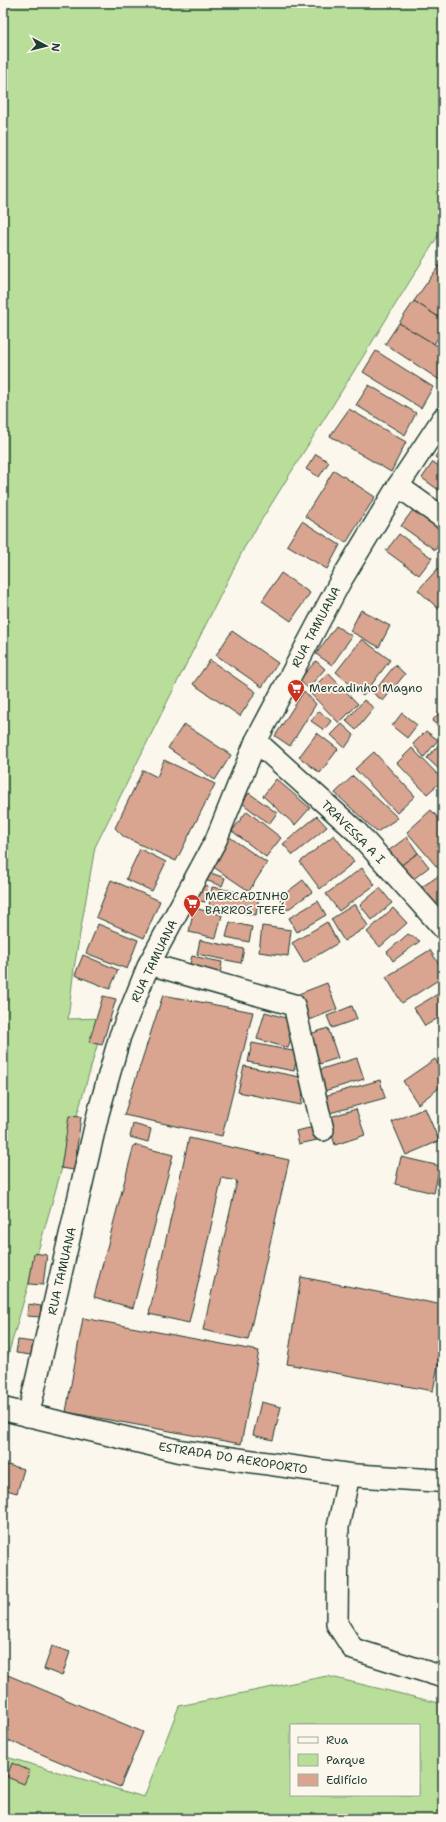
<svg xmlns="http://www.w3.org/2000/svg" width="446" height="1822" font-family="'Shantell Sans',sans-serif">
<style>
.green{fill:#b9de99;stroke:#6c8e66;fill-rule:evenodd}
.building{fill:#daa590;stroke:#1f3d34}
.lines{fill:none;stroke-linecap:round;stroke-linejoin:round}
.minor-casing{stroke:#1f3d34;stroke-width:24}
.tertiary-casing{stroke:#1f3d34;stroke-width:25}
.minor{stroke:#fbf7ec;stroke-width:21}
.tertiary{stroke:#fbf7ec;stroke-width:22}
.labels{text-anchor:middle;stroke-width:3.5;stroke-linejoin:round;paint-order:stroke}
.street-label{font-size:12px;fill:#1f3d34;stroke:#fbf7ec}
.poi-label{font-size:12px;fill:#1f3d34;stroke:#fbf7ec;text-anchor:start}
</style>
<rect width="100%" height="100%" fill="#fbf7ec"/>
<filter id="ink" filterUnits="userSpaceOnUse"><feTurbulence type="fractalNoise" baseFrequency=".025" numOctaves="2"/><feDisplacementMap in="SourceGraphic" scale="8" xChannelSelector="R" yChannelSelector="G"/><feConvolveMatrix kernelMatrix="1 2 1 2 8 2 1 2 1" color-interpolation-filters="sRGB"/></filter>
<g filter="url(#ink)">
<!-- green -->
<g class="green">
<polygon points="3,3 443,3 443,228 244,548 95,847 74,968 68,1019 105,1018 7,1359 3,1357"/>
<path d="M 327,1676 L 443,1704 L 443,1819 L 3,1819 L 3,1756 L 144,1797 L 179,1706 ZM 291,1725 L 419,1725 L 419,1795 L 291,1795 Z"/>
</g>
<!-- building -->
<g class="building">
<polygon points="443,260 443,320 414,301"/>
<polygon points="414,301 443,320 443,330 434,344 399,323"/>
<polygon points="399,323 443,349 443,377 441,381 385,344"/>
<polygon points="376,351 433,387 421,408 363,372"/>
<polygon points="369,385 416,413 405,435 356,405"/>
<polygon points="349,409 406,442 391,472 330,436"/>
<polygon points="443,445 443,463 435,457"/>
<polygon points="316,454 329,462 319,477 306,469"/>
<polygon points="433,462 443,469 443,487 440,491 422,478"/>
<polygon points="334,470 375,497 346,543 305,516"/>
<polygon points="415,507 443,526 443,538 435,550 401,526"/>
<polygon points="302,521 340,545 327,569 287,545"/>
<polygon points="399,534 432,558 419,575 386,551"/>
<polygon points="443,563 443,613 418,590"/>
<polygon points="281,573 310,593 291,621 262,601"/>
<polygon points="361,610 390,626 379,647 350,631"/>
<polygon points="336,626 352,636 332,665 316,654"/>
<polygon points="232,631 278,663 262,687 216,655"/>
<polygon points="362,639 390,660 363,696 336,672"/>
<polygon points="210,660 256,692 240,716 193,684"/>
<polygon points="316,661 325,669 308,688 299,680"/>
<polygon points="395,665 405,674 383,701 373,693"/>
<polygon points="328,673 358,704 339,723 309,692"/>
<polygon points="304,691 316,704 290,746 275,736"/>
<polygon points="364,700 374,708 356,730 346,721"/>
<polygon points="443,708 443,730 432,721"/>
<polygon points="319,711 331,721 324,730 311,721"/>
<polygon points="402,713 417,725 407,738 392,726"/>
<polygon points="184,724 231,755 215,780 168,748"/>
<polygon points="342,724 354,735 345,748 331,735"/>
<polygon points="426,731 438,740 424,757 413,744"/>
<polygon points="317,733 338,749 320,773 299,757"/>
<polygon points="443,740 443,773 427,758"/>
<polygon points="412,748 443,780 427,794 397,763"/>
<polygon points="374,752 415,796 397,813 355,769"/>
<polygon points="164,760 215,784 176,861 124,837 115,828 143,770 157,777"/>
<polygon points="353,776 398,818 377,832 335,793"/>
<polygon points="276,779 310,808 295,825 263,796"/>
<polygon points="249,793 277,813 269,824 242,803"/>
<polygon points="431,810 443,823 443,874 407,832"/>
<polygon points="247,811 281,838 266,857 232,831"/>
<polygon points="317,816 327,827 293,855 283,844"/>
<polygon points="334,835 354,862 320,889 300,862"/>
<polygon points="227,837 231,838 267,863 249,891 209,864"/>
<polygon points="407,837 418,853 400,866 388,851"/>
<polygon points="140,849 166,862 152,891 126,879"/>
<polygon points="418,853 429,867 411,881 400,866"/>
<polygon points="362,868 375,885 339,911 326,894"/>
<polygon points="208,872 225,878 222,886 205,880"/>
<polygon points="440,875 443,881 443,902 430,910 417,890"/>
<polygon points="111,880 160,901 144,938 96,917"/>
<polygon points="303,880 312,892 287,910 279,898"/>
<polygon points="198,883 208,886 205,902 194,900"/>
<polygon points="212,887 259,896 256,915 209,907"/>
<polygon points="380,888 392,903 372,920 360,905"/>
<polygon points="318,901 326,915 297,932 289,918"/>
<polygon points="355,904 368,926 344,941 331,919"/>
<polygon points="194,908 222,915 216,938 189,932"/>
<polygon points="393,908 407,923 380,947 367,932"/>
<polygon points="230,922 252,927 249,942 226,937"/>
<polygon points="327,922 338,943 304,963 292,943"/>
<polygon points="98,924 138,940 127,969 86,953"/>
<polygon points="262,926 291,930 288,956 259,952"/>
<polygon points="408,934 420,941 393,961 387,952"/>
<polygon points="200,940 244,949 241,963 197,954"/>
<polygon points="430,950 443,971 443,977 402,1003 386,977"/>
<polygon points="83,955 118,970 110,989 75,975"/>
<polygon points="192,956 222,962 220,974 189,967"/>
<polygon points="327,983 337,1009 307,1021 296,995"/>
<polygon points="443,991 443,1015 425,1026 414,1008"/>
<polygon points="163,995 253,1012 222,1136 124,1115"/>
<polygon points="103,996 116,999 102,1045 89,1042"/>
<polygon points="352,1006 357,1019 332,1028 327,1016"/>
<polygon points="265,1012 296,1021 288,1048 257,1039"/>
<polygon points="328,1028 338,1058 316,1065 307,1035"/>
<polygon points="252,1043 298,1052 294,1071 248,1062"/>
<polygon points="357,1058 364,1079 321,1092 315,1071"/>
<polygon points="435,1059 443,1071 443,1085 418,1104 403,1081"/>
<polygon points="244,1066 305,1078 301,1105 238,1092"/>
<polygon points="380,1080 385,1098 326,1114 321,1097"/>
<polygon points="425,1108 439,1141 406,1155 392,1122"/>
<polygon points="356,1109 365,1135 335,1145 327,1118"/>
<polygon points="69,1116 81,1117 74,1170 61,1168"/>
<polygon points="133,1124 151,1129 148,1142 130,1137"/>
<polygon points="314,1127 317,1140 299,1144 296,1131"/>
<polygon points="189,1138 289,1160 248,1340 203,1330 237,1181 222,1178 189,1323 149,1314"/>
<polygon points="134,1145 173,1155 133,1308 94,1297"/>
<polygon points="401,1157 440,1166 434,1193 395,1184"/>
<polygon points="34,1253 47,1255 43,1285 29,1284"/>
<polygon points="301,1277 443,1305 443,1340 433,1391 287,1364"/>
<polygon points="28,1304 41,1306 40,1317 27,1316"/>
<polygon points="83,1318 259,1351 241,1444 66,1412"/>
<polygon points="18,1340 33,1342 31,1355 16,1353"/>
<polygon points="261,1402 281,1407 273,1440 253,1435"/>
<polygon points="3,1464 24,1469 17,1493 3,1489"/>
<polygon points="52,1646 70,1652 62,1676 44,1669"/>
<polygon points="3,1673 143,1732 120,1787 3,1738"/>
<polygon points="12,1763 30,1771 24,1784 7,1777"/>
</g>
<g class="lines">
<defs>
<g id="minor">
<polyline points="398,486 443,518"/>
<polyline points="256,741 357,832 443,928"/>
<polyline points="149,964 294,1005 323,1130"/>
<polyline points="28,1416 98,1114 120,1036 149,964 216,840 256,741 340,582 398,486 443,418"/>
<polyline points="349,1475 338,1527 337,1624 353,1649 443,1677"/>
</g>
<polyline id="tertiary" points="3,1409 179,1451 349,1475 443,1481"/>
</defs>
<!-- minor casing -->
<use href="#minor" class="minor-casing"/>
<!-- tertiary casing -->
<use href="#tertiary" class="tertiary-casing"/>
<!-- minor -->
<use href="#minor" class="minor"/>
<!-- tertiary -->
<use href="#tertiary" class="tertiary"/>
</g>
</g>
<!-- icons -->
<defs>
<symbol id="supermarket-pin" viewBox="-11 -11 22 30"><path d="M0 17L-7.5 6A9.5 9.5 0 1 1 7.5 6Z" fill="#c8321e" stroke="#fbf7ec"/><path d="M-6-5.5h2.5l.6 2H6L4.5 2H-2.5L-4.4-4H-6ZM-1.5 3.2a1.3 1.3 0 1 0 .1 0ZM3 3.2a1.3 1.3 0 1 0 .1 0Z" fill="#fff"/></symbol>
</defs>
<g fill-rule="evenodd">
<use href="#supermarket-pin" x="286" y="678" width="20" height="27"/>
<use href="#supermarket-pin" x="182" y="893" width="20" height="27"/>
</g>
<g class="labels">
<!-- street labels -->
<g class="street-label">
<text transform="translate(316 627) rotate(-62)" y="4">RUA TAMUANA</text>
<text transform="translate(353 832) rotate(45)" y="4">TRAVESSA A I</text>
<text transform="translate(154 961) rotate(-64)" y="4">RUA TAMUANA</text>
<text transform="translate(62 1271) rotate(-77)" y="4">RUA TAMUANA</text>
<text transform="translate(233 1458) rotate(9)" y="4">ESTRADA DO AEROPORTO</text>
</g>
<!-- poi labels -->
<g class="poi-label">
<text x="309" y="692">Mercadinho Magno</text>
<text x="205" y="900">MERCADINHO<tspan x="205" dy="14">BARROS TEFÉ</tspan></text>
</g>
</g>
<!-- margin -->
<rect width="446" height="1822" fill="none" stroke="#fbf7ec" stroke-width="16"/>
<rect x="8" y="8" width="430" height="1806" fill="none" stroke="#1f3d34" stroke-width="1.5" filter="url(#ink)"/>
<!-- legend -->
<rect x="290" y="1724" width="130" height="72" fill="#fbf7ec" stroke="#a3ada2"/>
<rect x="298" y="1737" width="20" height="6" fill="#fbf7ec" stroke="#a3ada2"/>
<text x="326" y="1744" font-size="12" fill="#1f3d34">Rua</text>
<rect x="298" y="1754" width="20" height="12" fill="#b9de99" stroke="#a3ada2"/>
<text x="326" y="1764" font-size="12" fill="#1f3d34">Parque</text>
<rect x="298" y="1774" width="20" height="12" fill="#daa590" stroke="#a3ada2"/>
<text x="326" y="1784" font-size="12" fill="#1f3d34">Edifício</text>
<!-- north arrow -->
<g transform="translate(46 46) rotate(97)" stroke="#fbf7ec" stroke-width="3" paint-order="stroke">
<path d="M0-3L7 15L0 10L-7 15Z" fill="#1f3d34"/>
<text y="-6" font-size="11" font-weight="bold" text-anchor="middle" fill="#1f3d34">N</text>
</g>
</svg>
